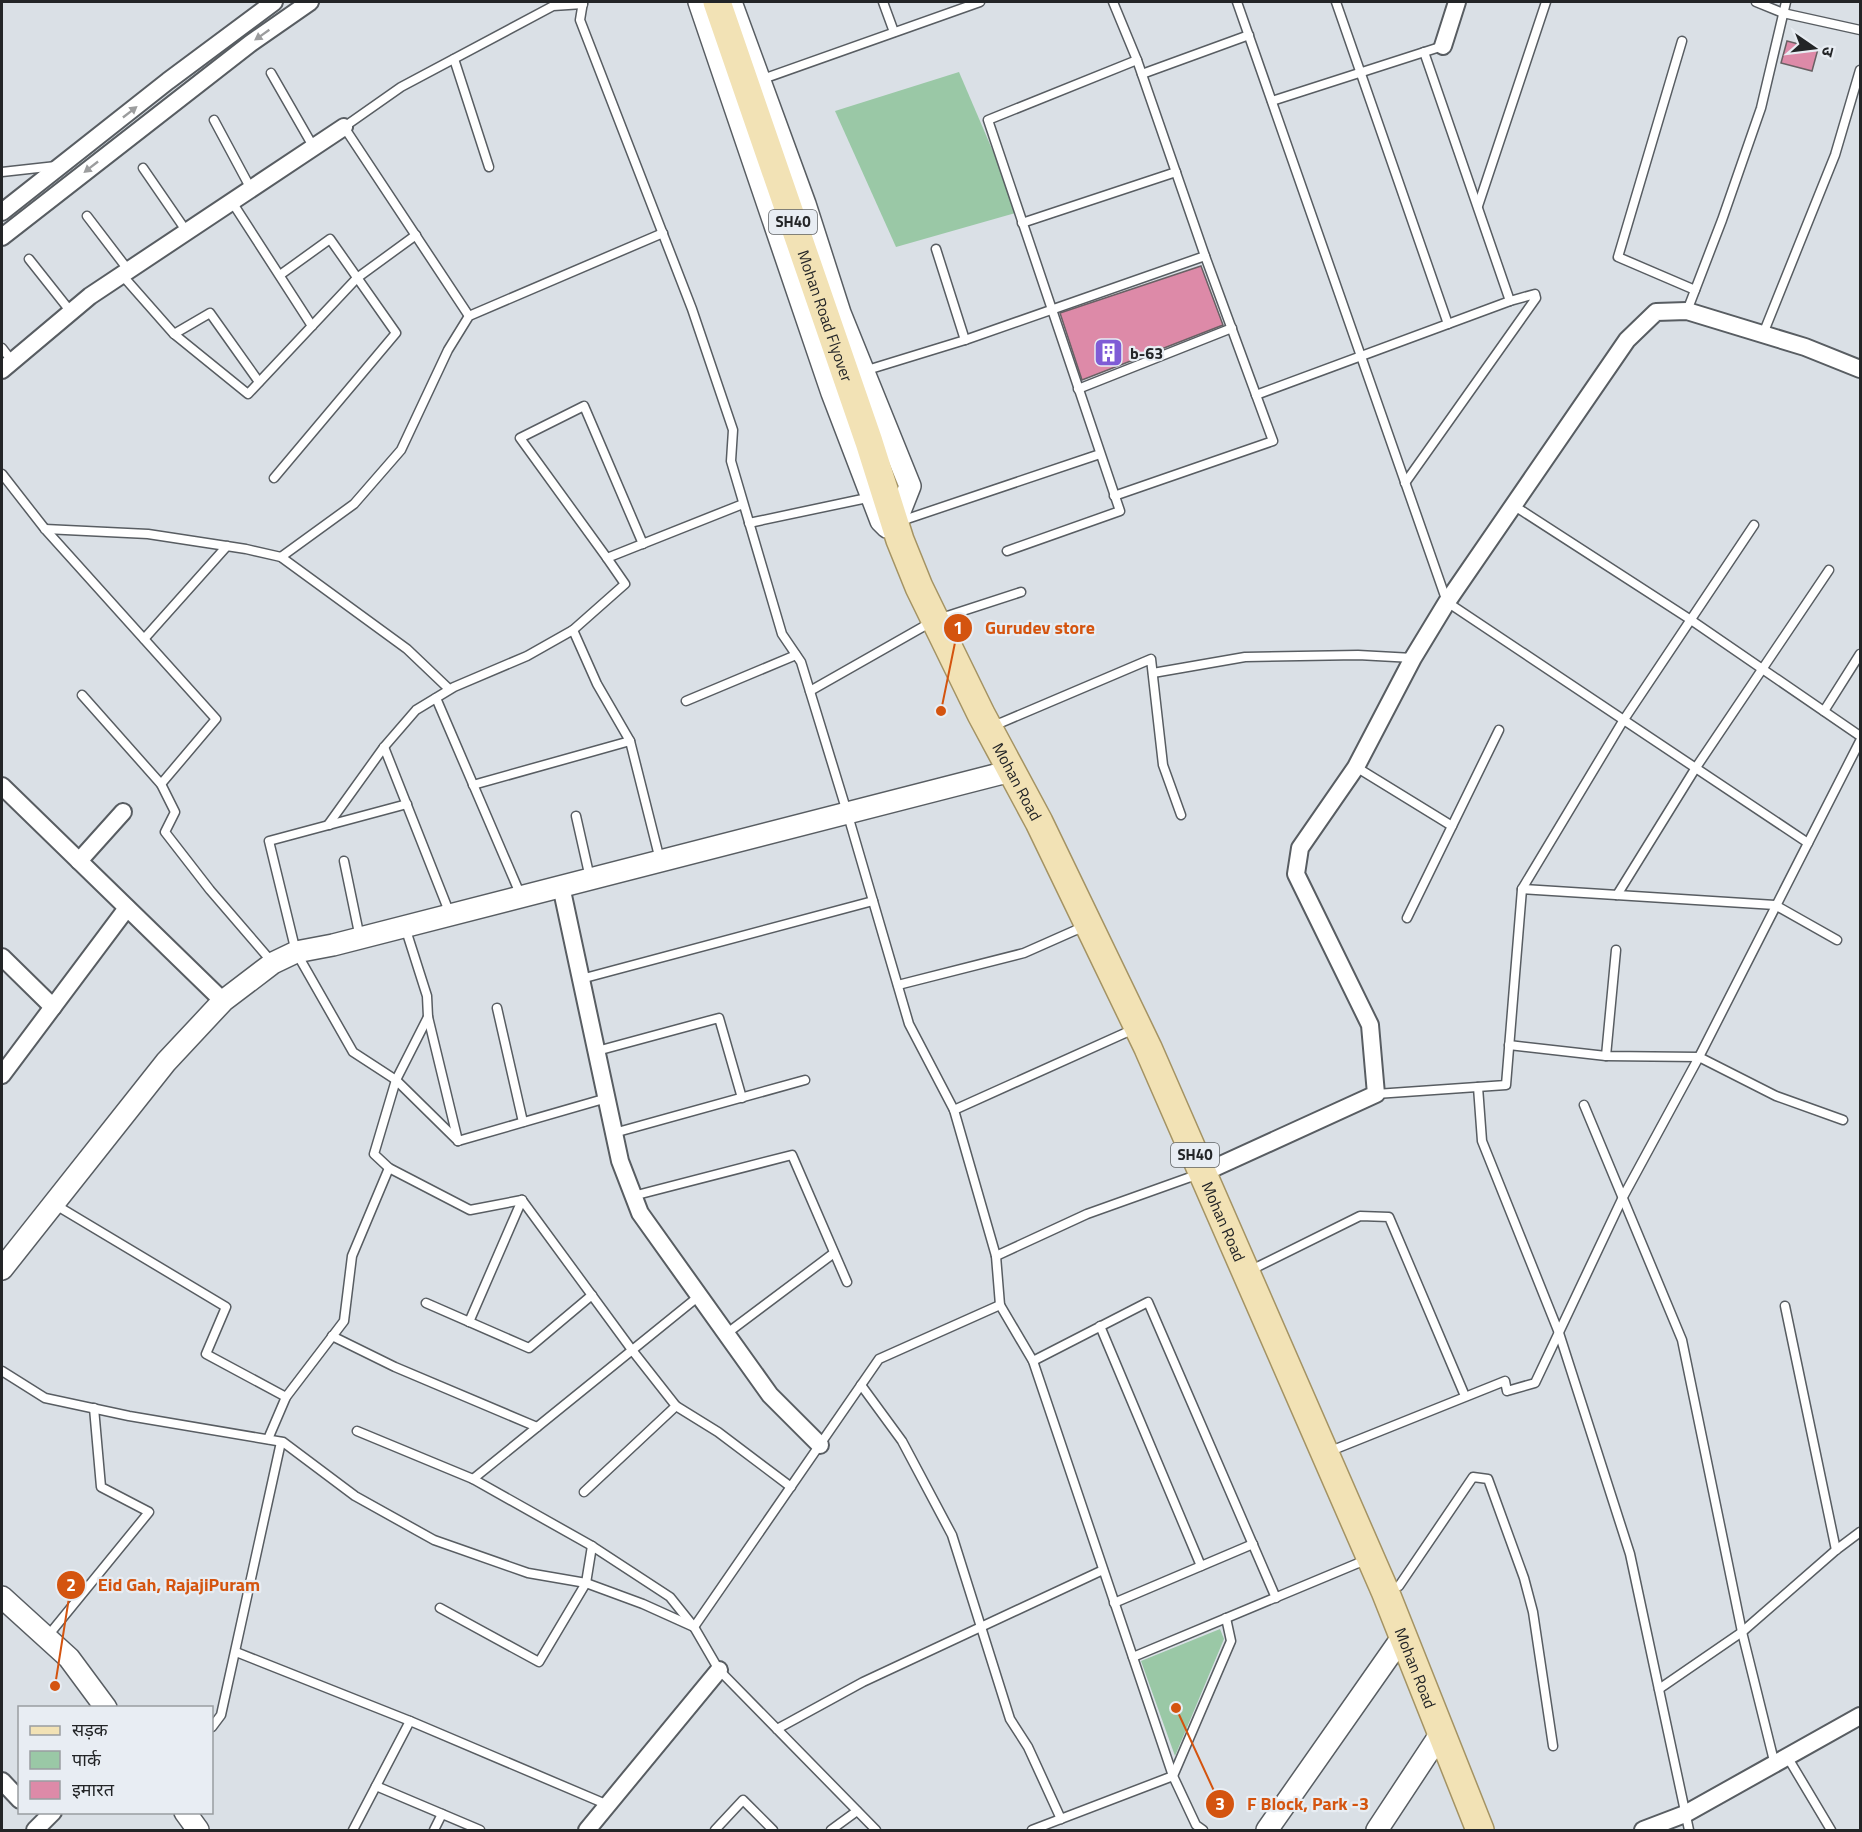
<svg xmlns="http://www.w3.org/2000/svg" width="1862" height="1832" font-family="'Titillium Web','Noto Sans Devanagari',sans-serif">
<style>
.green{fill:#9ac8a6}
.building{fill:#dd8aa8;stroke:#696164;stroke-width:1.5}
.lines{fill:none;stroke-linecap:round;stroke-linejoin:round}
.service-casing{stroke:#585d62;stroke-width:11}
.minor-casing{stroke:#585d62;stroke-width:20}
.tertiary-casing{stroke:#585d62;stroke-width:24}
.primary-casing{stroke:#a49363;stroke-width:30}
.service{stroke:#fff;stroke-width:8}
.minor{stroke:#fff;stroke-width:16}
.tertiary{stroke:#fff;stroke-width:21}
.primary{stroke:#f2e2b5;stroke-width:27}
.oneway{fill:#9c9d9e}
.labels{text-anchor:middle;stroke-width:4.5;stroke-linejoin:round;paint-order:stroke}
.shield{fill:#e8edf3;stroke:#5e6164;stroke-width:1.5}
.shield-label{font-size:15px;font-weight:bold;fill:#232527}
.street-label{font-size:16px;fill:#232527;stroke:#e8edf3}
.poi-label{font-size:16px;font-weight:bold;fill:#232527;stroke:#e8edf3;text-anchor:start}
.leader{fill:none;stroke:#d4540f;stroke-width:2}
.callout-dot{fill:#d4540f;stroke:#e8edf3;stroke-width:2}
.mark-label{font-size:18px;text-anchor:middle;font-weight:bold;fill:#fff}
.callout-label{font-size:18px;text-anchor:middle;font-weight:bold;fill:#d4540f;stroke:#e8edf3;stroke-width:4.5;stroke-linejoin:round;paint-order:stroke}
</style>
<rect width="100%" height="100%" fill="#dae0e6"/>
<!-- green -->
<g class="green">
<polygon points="959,72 1019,212 896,247 835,111"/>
<polygon points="1220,1629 1224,1639 1175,1756 1141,1661"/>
</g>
<!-- building -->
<g class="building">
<polygon points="1787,41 1818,49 1812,71 1781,63"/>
<polygon points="1201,266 1223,325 1082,380 1060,313"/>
</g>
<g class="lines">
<defs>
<g id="service">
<polyline points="583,2 580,20 692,309 733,430 731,461 782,634 801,662 847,812 909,1024 954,1110 996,1256 1000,1305 1033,1361 1173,1776 1196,1825 1203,1830"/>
<polyline points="883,2 894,32"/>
<polyline points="1113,2 1137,60 1205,256 1273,441 1114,496"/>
<polyline points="1237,2 1447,602 1808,843"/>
<polyline points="1336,2 1448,324"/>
<polyline points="1756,2 1783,13 1860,30"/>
<polyline points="1682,41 1618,257 1695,290"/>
<polyline points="1424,52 1510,301"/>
<polyline points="454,59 489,167"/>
<polyline points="271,73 314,148"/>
<polyline points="1142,74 1249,35"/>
<polyline points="760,80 980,2"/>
<polyline points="1272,101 1443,46"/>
<polyline points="214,120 251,189"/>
<polyline points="143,168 187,232"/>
<polyline points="2,172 56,166"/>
<polyline points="232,202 312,326"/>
<polyline points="1478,206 1546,2"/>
<polyline points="87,216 129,271"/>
<polyline points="1022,223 1176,172"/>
<polyline points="936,249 965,340"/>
<polyline points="29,259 71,312"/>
<polyline points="122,275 174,334 248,394 357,278 416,235"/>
<polyline points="1687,311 1722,220 1761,108 1786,2"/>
<polyline points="469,316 344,127 401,87 553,6 583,4"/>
<polyline points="174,334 210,313 259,382"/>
<polyline points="1763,334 1835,155 1860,70"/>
<polyline points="2,348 12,361"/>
<polyline points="864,371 965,340 1205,256"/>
<polyline points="1078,389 1232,328"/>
<polyline points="1256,395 1510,301 1535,294 1536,298 1405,483"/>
<polyline points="2,474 45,529 216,719 161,784"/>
<polyline points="274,478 396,333 330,239 280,275"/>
<polyline points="1513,505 1691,620 1860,736"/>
<polyline points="898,522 1100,454"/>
<polyline points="749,523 872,497"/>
<polyline points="45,529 148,534 246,549 281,557 407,649 449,689"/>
<polyline points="1007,551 1120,511 988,120 1137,60"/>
<polyline points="281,557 354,504 401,450 448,350 469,316 663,233"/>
<polyline points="607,558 520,438 584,406 643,544"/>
<polyline points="573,630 597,684 630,741 660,860"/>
<polyline points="144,639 227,546"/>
<polyline points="1153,673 1245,657 1358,655 1413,658"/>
<polyline points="810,691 935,620 1021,592"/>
<polyline points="82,695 161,784 175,812 165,832 210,890 272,962"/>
<polyline points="436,698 521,896"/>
<polyline points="686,701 796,655"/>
<polyline points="1824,711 1860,654"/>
<polyline points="991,727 1151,659 1163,765 1181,815"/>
<polyline points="384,747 450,914"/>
<polyline points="1356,767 1452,826"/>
<polyline points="473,785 630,741"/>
<polyline points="407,804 269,841 296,952 353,1052 396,1080 458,1141"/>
<polyline points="576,816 590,878"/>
<polyline points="329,825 328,825 384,747 416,710 454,687 527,656 573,630 625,584 607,558 743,504"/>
<polyline points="344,861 360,938"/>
<polyline points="1522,889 1775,905 1837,940"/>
<polyline points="1617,895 1695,769 1829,570"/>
<polyline points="1407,918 1499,730"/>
<polyline points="405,927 427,996 428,1017 458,1141"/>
<polyline points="581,979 873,901"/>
<polyline points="898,985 1024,953 1085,926"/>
<polyline points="497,1008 523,1122"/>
<polyline points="1509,1045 1606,1056 1699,1057 1776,1096 1843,1120"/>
<polyline points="597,1051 719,1018 742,1098"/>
<polyline points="1606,1056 1616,950"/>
<polyline points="1478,1087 1482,1141 1559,1333 1630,1554 1689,1830"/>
<polyline points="1376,1094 1506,1085 1522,889 1623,721 1754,525"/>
<polyline points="1584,1105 1682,1340 1742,1632 1775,1765"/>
<polyline points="954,1110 1134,1029"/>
<polyline points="614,1133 805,1080"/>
<polyline points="458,1141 607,1098"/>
<polyline points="389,1168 374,1154 396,1080 428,1017"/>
<polyline points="633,1196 792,1155 847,1282"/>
<polyline points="522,1200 632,1350 676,1406 584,1492"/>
<polyline points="54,1204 226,1307 206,1354 286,1397"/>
<polyline points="996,1256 1087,1214 1199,1174"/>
<polyline points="1249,1271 1360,1216 1389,1217 1465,1396"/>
<polyline points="426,1303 529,1348 592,1295"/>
<polyline points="1785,1306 1836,1550"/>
<polyline points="469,1322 522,1200"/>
<polyline points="1100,1326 1201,1566"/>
<polyline points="726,1334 834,1253"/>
<polyline points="332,1336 395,1367 537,1427"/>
<polyline points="1033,1361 1148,1302 1276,1598"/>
<polyline points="2,1371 45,1398 129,1416 283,1442 355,1496 434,1540 528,1573 586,1583 643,1604 694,1627 879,1359 1000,1305"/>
<polyline points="861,1385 902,1441 952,1535 1010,1719 1028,1747 1061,1819"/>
<polyline points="676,1406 718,1432 791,1487"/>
<polyline points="357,1431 473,1479 592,1546 670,1597 694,1627 719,1670 876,1830"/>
<polyline points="268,1439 286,1397 344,1321 352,1256 389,1168 470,1210 522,1200"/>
<polyline points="1328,1452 1505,1381 1507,1391 1535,1383 1623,1197 1699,1057 1860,741"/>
<polyline points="473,1479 699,1296"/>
<polyline points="1388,1590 1399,1586 1473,1477 1488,1479 1524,1578 1533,1612 1553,1746"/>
<polyline points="1114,1603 1253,1544"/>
<polyline points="440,1608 539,1662 586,1583 592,1546"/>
<polyline points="47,1637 149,1512 101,1487 94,1408"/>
<polyline points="236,1652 410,1721 608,1805"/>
<polyline points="1133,1657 1368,1559"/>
<polyline points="1659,1689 1742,1632 1836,1550 1860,1532"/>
<polyline points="212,1727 221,1715 281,1442"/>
<polyline points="777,1729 863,1682 1103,1570"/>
<polyline points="1788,1758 1831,1830"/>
<polyline points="376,1786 480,1830"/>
<polyline points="353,1830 410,1721"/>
<polyline points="434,1830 442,1814"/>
<polyline points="715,1830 743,1800 773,1830"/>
<polyline points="831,1830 857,1811"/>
<polyline points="1032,1830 1173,1776 1231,1641 1226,1618"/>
</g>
<g id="minor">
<polyline points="1443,46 1457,2"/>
<polyline points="2,212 168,81 274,2"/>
<polyline points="2,237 251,43 310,2"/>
<polyline points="2,370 90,296 344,127"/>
<polyline points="2,786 223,1001"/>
<polyline points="79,861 123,812"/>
<polyline points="561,886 620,1161 640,1213 770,1395 820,1445"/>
<polyline points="2,957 53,1007"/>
<polyline points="2,1075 127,908"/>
<polyline points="1203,1173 1376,1094 1370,1025 1296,874 1300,848 1356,767 1413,658 1447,602 1627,340 1656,312 1687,311 1805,347 1860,369"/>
<polyline points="2,1781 20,1800"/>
<polyline points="35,1830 53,1812"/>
<polyline points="587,1830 719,1670"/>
<polyline points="1643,1830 1685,1814 1860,1716"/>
</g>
<g id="tertiary">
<polyline points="699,2 832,393 881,521 887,527"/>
<polyline points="731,2 805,204 840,313 910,486 895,524"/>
<polyline points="2,1269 166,1062 223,1001 273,963 296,952 333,945 1011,771"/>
<polyline points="2,1597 69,1658 106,1708"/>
<polyline points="185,1812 198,1830"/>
<polyline points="1267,1830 1403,1636"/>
<polyline points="1377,1830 1441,1733"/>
</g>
<g id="primary">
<path id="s1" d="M 717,2 L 869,442 L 900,540 L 919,587 L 981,714 L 1039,822 L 1148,1048 L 1385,1591 L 1480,1830"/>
</g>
</defs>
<!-- service casing -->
<use href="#service" class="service-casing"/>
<!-- minor casing -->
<use href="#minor" class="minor-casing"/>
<!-- tertiary casing -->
<use href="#tertiary" class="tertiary-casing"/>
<!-- primary casing -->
<use href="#primary" class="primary-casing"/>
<!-- service -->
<use href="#service" class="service"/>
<!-- minor -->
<use href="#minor" class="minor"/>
<!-- tertiary -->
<use href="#tertiary" class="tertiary"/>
<!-- primary -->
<use href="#primary" class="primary"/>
</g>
<!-- one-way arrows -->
<defs><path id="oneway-solid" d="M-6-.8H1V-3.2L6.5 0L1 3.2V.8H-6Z" transform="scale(1.5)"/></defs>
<g class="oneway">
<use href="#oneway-solid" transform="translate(262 35) rotate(145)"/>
<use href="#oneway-solid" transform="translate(130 112) rotate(-38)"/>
<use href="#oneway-solid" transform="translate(91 167) rotate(142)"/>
</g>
<!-- icons -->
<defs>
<symbol id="building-square" viewBox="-11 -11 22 22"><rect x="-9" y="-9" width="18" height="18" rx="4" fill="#7f5cd6" stroke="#e8edf3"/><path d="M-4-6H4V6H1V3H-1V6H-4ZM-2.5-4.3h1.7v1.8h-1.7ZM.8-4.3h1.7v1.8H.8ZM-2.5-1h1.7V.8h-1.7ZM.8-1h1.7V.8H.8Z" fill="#fff"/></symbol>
</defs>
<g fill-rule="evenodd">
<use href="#building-square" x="1092" y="336" width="33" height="33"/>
</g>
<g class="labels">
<!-- shield labels -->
<g class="shield">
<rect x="769" y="210" width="48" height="24" rx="4.5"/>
<rect x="1171" y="1143" width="48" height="24" rx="4.5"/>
</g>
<g class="shield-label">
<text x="793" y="227">SH40</text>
<text x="1195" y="1160">SH40</text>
</g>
<!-- street labels -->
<g class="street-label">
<text dy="6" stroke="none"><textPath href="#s1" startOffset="332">Mohan Road Flyover</textPath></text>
<text dy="6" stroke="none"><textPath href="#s1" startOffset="837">Mohan Road</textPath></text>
<text dy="6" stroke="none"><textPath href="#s1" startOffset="1323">Mohan Road</textPath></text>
<text dy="6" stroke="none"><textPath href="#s1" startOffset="1809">Mohan Road</textPath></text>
</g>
<!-- poi labels -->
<g class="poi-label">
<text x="1130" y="359">b-63</text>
</g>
</g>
<!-- callouts -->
<path class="leader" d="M941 711L958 628M55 1686L71 1585M1176 1708L1220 1804"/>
<g class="callout-dot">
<circle cx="941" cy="711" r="6"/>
<circle cx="55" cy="1686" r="6"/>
<circle cx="1176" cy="1708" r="6"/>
<circle cx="958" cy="628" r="15"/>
<circle cx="71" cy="1585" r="15"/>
<circle cx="1220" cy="1804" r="15"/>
</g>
<g class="mark-label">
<text x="958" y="634">1</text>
<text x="71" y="1591">2</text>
<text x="1220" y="1810">3</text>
</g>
<g class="callout-label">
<text x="1040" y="634">Gurudev store</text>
<text x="179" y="1591">Eid Gah, RajajiPuram</text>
<text x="1308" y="1810">F Block, Park -3</text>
</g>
<!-- border -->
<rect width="1862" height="1832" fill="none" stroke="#232527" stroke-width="6"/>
<!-- legend -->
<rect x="18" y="1706" width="195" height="108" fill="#e8edf3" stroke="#999da1" stroke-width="1.5"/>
<rect x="30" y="1726" width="30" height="9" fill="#f2e2b5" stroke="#999da1" stroke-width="1.5"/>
<text x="72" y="1736" font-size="18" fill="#232527">सड़क</text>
<rect x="30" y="1751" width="30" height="18" fill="#9ac8a6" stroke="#999da1" stroke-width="1.5"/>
<text x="72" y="1766" font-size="18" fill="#232527">पार्क</text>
<rect x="30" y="1781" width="30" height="18" fill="#dd8aa8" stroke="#999da1" stroke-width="1.5"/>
<text x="72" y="1796" font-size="18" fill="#232527">इमारत</text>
<!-- north arrow -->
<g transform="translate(1814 48) rotate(104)" stroke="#e8edf3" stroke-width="4.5" paint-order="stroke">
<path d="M0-4.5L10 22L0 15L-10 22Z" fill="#232527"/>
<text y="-9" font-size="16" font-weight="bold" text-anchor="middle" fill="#232527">उ</text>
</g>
</svg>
